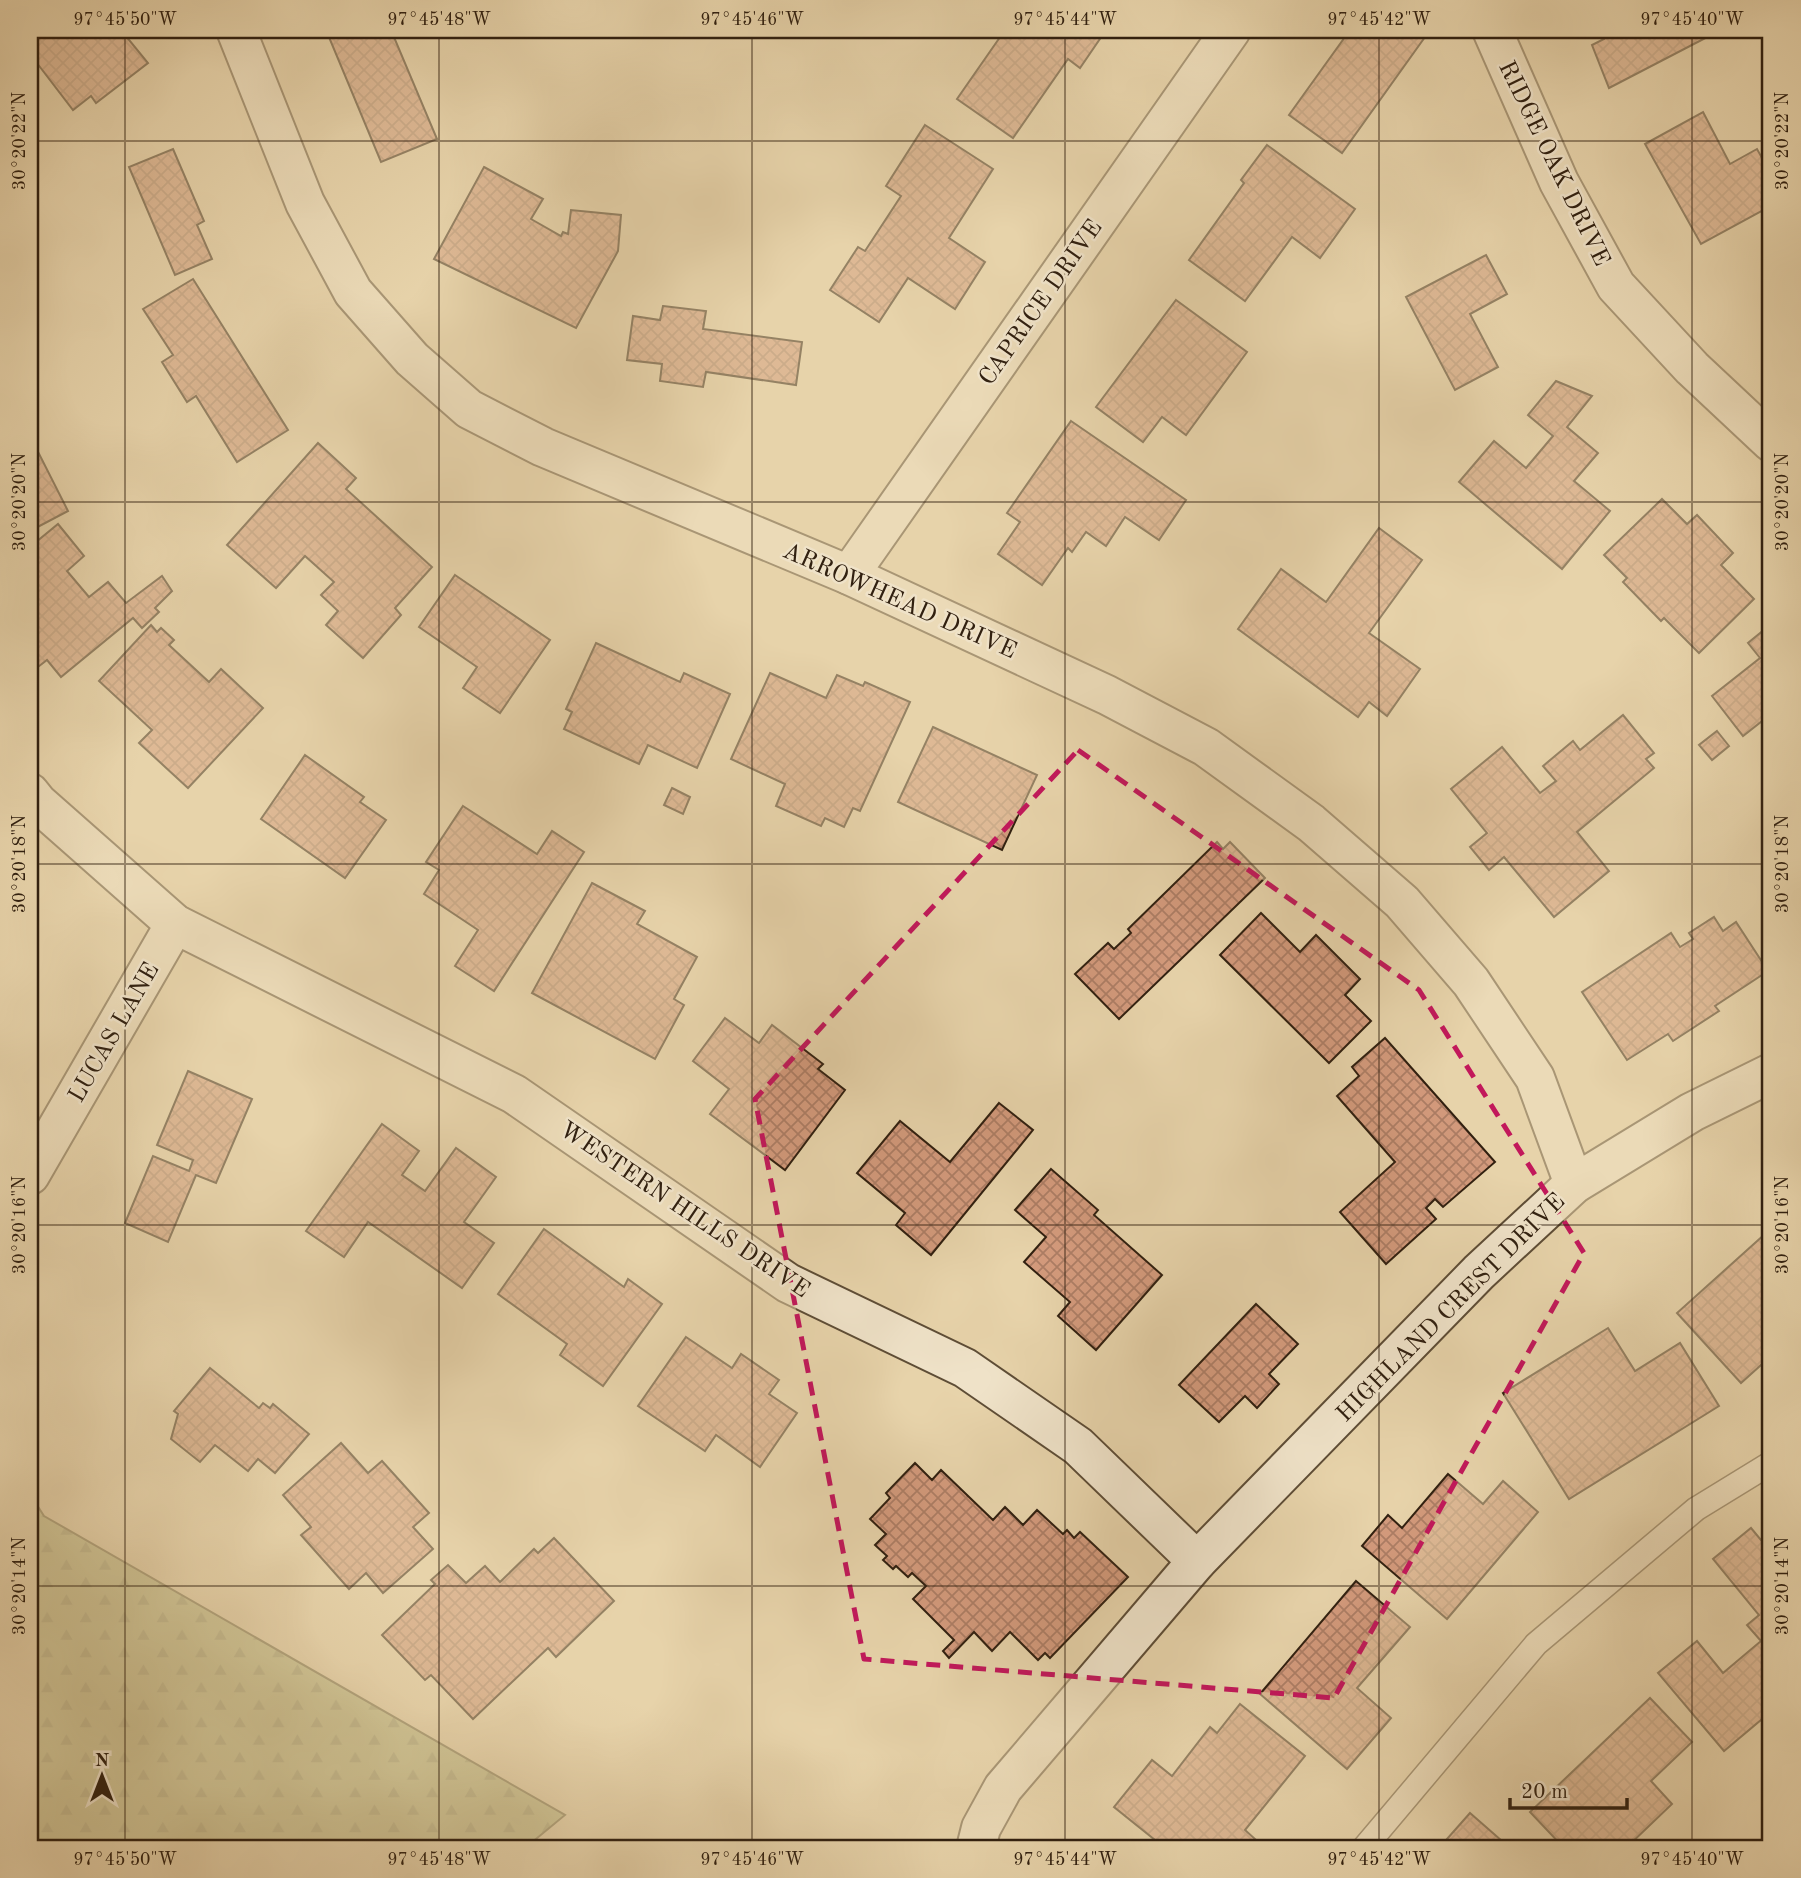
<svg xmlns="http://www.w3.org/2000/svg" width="1801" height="1878" font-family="'Old Standard TT',serif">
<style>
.forest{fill:url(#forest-firs);stroke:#766e4b;stroke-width:2}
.building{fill:url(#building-cross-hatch);stroke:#312010;stroke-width:2}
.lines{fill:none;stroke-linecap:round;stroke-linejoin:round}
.lane-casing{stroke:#5e4d36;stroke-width:26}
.street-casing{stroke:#5e4d36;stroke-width:42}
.lane{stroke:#efe2c8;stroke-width:23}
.street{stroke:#efe2c8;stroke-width:38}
.marked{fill:none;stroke:#c2185b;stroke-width:5;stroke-dasharray:14 9;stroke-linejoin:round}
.ticks{fill:none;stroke:#312010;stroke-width:2;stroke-opacity:0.45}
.labels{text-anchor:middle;stroke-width:5;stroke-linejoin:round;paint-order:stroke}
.street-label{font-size:24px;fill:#312010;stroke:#efe2c8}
.neatline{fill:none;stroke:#312010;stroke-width:2.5}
.ticks-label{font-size:18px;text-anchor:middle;fill:#312010}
</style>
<defs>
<pattern id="forest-firs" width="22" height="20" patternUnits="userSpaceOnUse" patternTransform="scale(1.75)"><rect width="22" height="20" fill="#babb86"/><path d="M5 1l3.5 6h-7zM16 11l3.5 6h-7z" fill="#a0a073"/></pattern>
<pattern id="building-cross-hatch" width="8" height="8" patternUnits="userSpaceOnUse" patternTransform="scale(1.75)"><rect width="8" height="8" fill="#d39a7c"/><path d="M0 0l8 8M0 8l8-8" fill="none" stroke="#ac7d64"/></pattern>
</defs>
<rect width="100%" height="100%" fill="#e7d3aa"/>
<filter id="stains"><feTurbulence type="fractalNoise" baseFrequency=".00286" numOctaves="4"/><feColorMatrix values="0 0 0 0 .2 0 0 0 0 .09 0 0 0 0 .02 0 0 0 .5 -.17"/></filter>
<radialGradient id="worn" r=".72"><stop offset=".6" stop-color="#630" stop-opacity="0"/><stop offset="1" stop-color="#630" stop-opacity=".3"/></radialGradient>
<!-- forest -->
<polygon class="forest" points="30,1494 44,1516 565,1815 525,1848 30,1848"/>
<!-- building -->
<g class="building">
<polygon points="42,30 121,30 148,63 96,103 91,96 73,110 30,54 30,44 45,33"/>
<polygon points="326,30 391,30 437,139 381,162"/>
<polygon points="1005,30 1106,30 1080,68 1068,59 1013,138 957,99"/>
<polygon points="1350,30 1430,30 1342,153 1289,115"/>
<polygon points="1601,30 1716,30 1717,32 1609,88 1592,45 1604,39"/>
<polygon points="1703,112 1730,164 1757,149 1771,174 1771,206 1701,244 1645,144"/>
<polygon points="925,125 993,169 949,238 985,262 955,309 908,278 879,322 830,290 858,247 865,251 901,196 886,186"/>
<polygon points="1267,145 1355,209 1320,258 1292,237 1245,301 1189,260 1244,183 1241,180"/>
<polygon points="173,149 204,221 197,225 212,259 175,275 129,167"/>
<polygon points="484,167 543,199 531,219 561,236 563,232 568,234 571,210 621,215 618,251 576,328 434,259"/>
<polygon points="1486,255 1507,294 1470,314 1498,367 1455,390 1406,297"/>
<polygon points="193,279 288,430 237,462 196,396 187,402 162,362 173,355 143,309"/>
<polygon points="1176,300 1247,352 1186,435 1162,417 1143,442 1096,407"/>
<polygon points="663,306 706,311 703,329 802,342 796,385 706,372 703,387 660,381 662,364 627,360 633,316 660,320"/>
<polygon points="1556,381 1592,396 1567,427 1598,453 1574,481 1610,511 1562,569 1459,482 1494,441 1526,468 1553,436 1528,415"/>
<polygon points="1071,421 1186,500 1159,540 1125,517 1106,546 1086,532 1072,552 1068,548 1042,585 998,554 1020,522 1007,513"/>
<polygon points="30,436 68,511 30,531"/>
<polygon points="318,443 356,478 346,489 432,567 395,608 401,615 363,658 326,625 338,611 321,595 334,582 305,556 276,588 227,545"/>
<polygon points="1662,499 1687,524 1697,515 1733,553 1721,565 1754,599 1699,653 1664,618 1661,621 1623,582 1627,578 1604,555"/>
<polygon points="58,524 84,556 67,571 89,597 108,582 126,603 162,576 172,591 155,608 159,612 142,628 133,618 61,677 47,660 38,667 30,658 30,547"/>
<polygon points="1379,528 1422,560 1369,633 1420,669 1387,716 1369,702 1358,717 1238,629 1281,569 1326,602"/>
<polygon points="455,575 550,640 500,713 463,688 477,667 419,627"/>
<polygon points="1771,624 1771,714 1743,736 1712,696 1760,658 1748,643"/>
<polygon points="151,625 157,632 161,628 174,640 169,645 209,682 221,669 263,708 188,788 139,743 152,730 99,681"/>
<polygon points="596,643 680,682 684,673 730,694 697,768 648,745 639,764 564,729 572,712 566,709"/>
<polygon points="770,673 826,698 837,675 863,686 865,682 910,702 860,811 853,808 844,827 825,818 821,826 776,806 785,784 731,759"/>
<polygon points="1623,715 1654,753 1646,759 1654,768 1577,832 1609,871 1554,917 1504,857 1489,870 1470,847 1487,833 1451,789 1502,747 1540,793 1556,781 1543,766 1573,741 1580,750"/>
<polygon points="933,727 1037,775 1002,850 898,802"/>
<polygon points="1717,731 1729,746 1712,760 1699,745"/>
<polygon points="305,755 364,797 360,802 386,820 345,878 261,819"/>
<polygon points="672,788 690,797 683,814 664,805"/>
<polygon points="463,806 537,854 552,831 584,852 494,991 455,966 478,930 424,894 439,870 426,862"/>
<polygon points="1217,842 1223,849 1230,842 1265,878 1119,1019 1075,974 1108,943 1114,949 1131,933 1128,929"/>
<polygon points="592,883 645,911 637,924 697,957 674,999 684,1005 655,1059 532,993"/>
<polygon points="1261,913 1300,952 1316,935 1360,979 1345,995 1371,1021 1329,1063 1220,955"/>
<polygon points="1714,917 1723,931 1736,922 1768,971 1715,1006 1719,1011 1673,1041 1668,1034 1627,1060 1582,992 1671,933 1680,947 1693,939 1689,933"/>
<polygon points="725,1018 759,1043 772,1025 823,1064 818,1069 845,1090 785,1170 710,1114 729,1089 693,1061"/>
<polygon points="1385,1038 1495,1162 1443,1207 1435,1199 1426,1208 1436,1219 1386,1264 1340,1212 1395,1162 1337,1096 1359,1076 1352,1067"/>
<polygon points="188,1071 252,1099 216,1183 196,1175 168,1242 125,1223 153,1156 189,1171 193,1160 157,1145"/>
<polygon points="999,1103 1033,1130 931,1255 896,1225 905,1213 857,1173 900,1121 950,1162"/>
<polygon points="382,1124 419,1151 402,1175 425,1191 456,1148 496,1177 464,1222 494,1243 462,1288 368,1222 344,1257 306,1231"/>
<polygon points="1051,1169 1098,1210 1094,1215 1162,1275 1096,1350 1058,1316 1070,1302 1024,1262 1046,1237 1015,1210"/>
<polygon points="544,1229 624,1287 628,1279 662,1304 603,1386 560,1355 567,1344 498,1294"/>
<polygon points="1765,1234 1771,1241 1771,1333 1768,1337 1771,1341 1771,1356 1741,1383 1677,1313"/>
<polygon points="1256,1304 1298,1344 1269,1374 1279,1384 1257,1408 1245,1396 1219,1422 1179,1385"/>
<polygon points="1608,1328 1635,1371 1680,1343 1719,1406 1569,1499 1503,1393"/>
<polygon points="686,1337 732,1368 741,1354 779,1380 769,1394 797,1413 760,1467 716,1435 705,1451 638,1406"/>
<polygon points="210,1368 259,1408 263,1403 270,1408 273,1404 309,1434 275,1473 258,1459 248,1471 215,1445 200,1462 171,1439 178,1414 174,1411"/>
<polygon points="341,1443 368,1473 382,1461 429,1513 413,1527 433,1549 383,1593 366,1573 349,1589 301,1535 311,1527 283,1495"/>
<polygon points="915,1463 932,1480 941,1470 993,1520 1005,1507 1023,1525 1037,1510 1063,1534 1067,1530 1074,1538 1080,1532 1128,1577 1050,1658 1045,1653 1038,1660 1010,1632 992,1651 974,1632 949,1658 943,1651 954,1640 913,1599 926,1586 912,1573 908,1577 896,1566 893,1569 883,1560 887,1556 875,1545 886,1534 870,1519 890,1498 886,1493"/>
<polygon points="1448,1474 1483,1504 1503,1481 1538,1512 1447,1619 1362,1546 1388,1515 1402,1528"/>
<polygon points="1751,1528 1771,1552 1771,1732 1761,1720 1724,1751 1658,1673 1697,1641 1723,1673 1761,1641 1747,1625 1759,1615 1713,1559"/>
<polygon points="554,1538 614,1601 556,1657 548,1648 473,1719 431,1675 425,1680 382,1635 435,1584 431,1580 448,1565 466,1583 485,1566 500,1582 534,1549 538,1553"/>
<polygon points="1356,1581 1410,1627 1357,1688 1391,1718 1347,1769 1260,1694"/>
<polygon points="1650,1698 1692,1742 1651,1781 1672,1804 1626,1848 1564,1848 1530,1812"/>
<polygon points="1240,1704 1305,1756 1245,1830 1255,1839 1247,1848 1165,1848 1114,1807 1152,1760 1172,1776 1210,1727 1217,1733"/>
<polygon points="1470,1813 1510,1848 1439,1848"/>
</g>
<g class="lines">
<defs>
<polyline id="lane" points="1364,1848 1536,1644 1696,1509 1771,1463"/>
<g id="street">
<polyline points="236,30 305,203 353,292 412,359 469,409 543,447 849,575 1107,695 1206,747 1311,823 1402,902 1471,982 1535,1078 1574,1184"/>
<polyline points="1492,30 1559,182 1616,286 1692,368 1771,442"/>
<polyline points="849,575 1231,30"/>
<polyline points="30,793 38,803 175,924 514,1094 788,1283 965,1368 1078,1446 1197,1561"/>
<polyline points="30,1175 175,924"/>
<polyline points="976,1848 981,1828 1003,1788 1197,1561 1479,1272 1574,1184 1692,1112 1771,1073"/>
</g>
</defs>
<!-- lane casing -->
<use href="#lane" class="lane-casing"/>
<!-- street casing -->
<use href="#street" class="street-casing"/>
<!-- lane -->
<use href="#lane" class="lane"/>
<!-- street -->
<use href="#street" class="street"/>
</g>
<!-- marked area -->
<path d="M0 0H1801V1878H0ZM 1078,750 L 1419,990 L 1584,1253 L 1334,1698 L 864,1659 L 755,1099 Z" fill="#e7d3aa" fill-opacity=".55" fill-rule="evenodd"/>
<path class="marked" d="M 1078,750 L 1419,990 L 1584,1253 L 1334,1698 L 864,1659 L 755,1099 Z"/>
<!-- ticks -->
<path class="ticks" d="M 125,30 L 125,1848M 439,30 L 439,1848M 752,30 L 752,1848M 1065,30 L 1065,1848M 1379,30 L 1379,1848M 1692,30 L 1692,1848M 30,141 L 1771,141M 30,502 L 1771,502M 30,864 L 1771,864M 30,1225 L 1771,1225M 30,1586 L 1771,1586"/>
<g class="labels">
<!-- street labels -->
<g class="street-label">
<text transform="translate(1555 163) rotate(64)" y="8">RIDGE OAK DRIVE</text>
<text transform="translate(1040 302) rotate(-55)" y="8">CAPRICE DRIVE</text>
<text transform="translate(900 600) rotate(24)" y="8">ARROWHEAD DRIVE</text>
<text transform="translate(113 1032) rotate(-60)" y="8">LUCAS LANE</text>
<text transform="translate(685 1209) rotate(34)" y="8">WESTERN HILLS DRIVE</text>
<text transform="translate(1450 1307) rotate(-45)" y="8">HIGHLAND CREST DRIVE</text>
</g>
</g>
<!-- margin -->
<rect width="1801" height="1878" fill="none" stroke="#e7d3aa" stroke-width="77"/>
<!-- north arrow -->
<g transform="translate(102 1776)" stroke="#efe2c8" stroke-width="5" paint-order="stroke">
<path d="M0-5L12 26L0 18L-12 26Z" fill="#312010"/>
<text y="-10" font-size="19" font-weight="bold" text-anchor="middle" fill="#312010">N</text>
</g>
<!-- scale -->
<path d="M1510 1798v10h117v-10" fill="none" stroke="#312010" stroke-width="3.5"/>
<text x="1521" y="1798" font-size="21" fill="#312010" stroke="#efe2c8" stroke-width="5" paint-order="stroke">20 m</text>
<rect x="38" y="38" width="1724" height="1802" class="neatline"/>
<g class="ticks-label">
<text x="125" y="25">97°45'50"W</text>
<text x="439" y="25">97°45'48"W</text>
<text x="752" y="25">97°45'46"W</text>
<text x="1065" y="25">97°45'44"W</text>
<text x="1379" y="25">97°45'42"W</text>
<text x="1692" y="25">97°45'40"W</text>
<text transform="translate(19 141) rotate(-90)" y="6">30°20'22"N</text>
<text transform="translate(1782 141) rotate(-90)" y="6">30°20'22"N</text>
<text transform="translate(19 502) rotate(-90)" y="6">30°20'20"N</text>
<text transform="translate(1782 502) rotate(-90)" y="6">30°20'20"N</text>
<text transform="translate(19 864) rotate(-90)" y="6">30°20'18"N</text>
<text transform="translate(1782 864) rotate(-90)" y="6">30°20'18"N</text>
<text transform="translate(19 1225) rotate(-90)" y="6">30°20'16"N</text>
<text transform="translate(1782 1225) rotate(-90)" y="6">30°20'16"N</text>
<text transform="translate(19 1586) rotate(-90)" y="6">30°20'14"N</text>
<text transform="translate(1782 1586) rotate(-90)" y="6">30°20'14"N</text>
<text x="125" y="1865">97°45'50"W</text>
<text x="439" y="1865">97°45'48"W</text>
<text x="752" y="1865">97°45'46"W</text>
<text x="1065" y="1865">97°45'44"W</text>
<text x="1379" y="1865">97°45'42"W</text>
<text x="1692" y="1865">97°45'40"W</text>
</g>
<rect width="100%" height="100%" filter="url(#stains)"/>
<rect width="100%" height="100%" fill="url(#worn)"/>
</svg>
